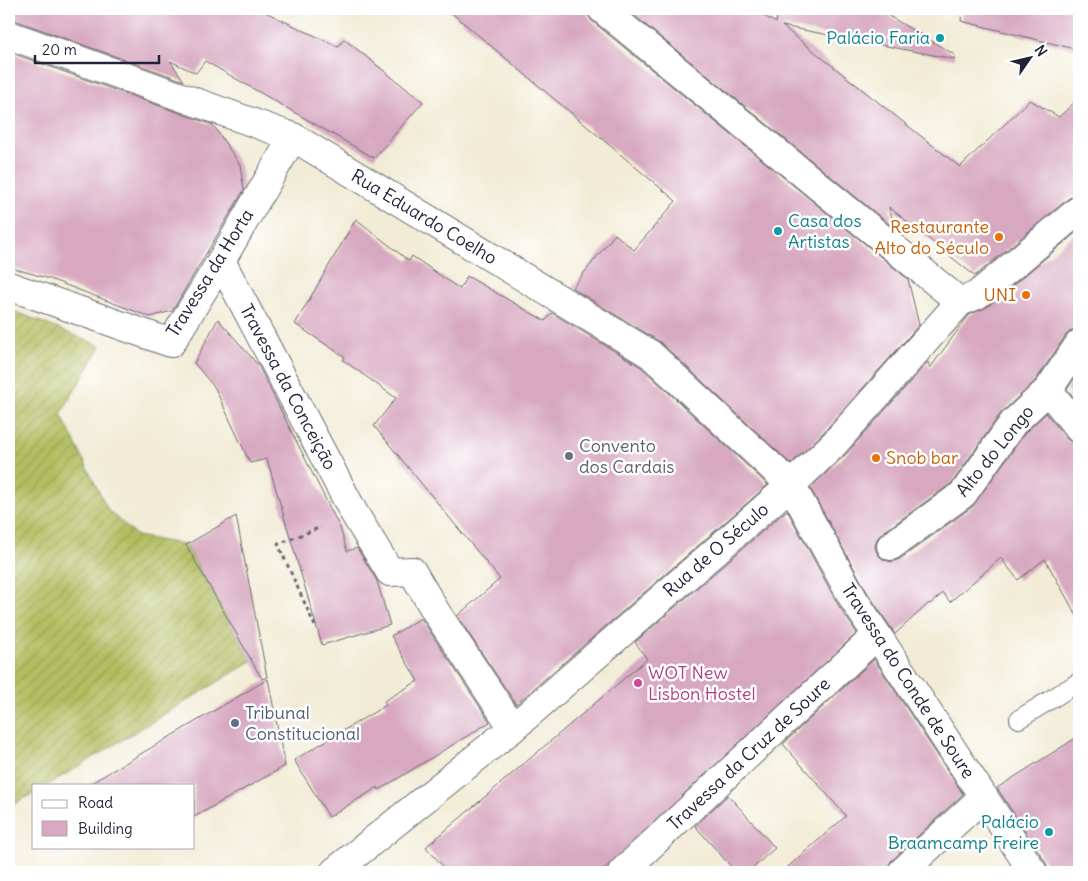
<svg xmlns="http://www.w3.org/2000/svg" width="1088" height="881" font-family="Delius,sans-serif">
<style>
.garden{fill:url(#garden-furrows);stroke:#6a704e}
.building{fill:#d7a8c0}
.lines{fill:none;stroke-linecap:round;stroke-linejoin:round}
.service-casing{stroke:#6b6971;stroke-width:20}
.pedestrian-casing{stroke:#6b6971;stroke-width:30}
.minor-casing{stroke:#6b6971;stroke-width:30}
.path{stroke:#6b6971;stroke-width:3;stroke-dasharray:4 4;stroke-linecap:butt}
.service{stroke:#fff;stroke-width:18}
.pedestrian{stroke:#fff;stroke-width:28}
.minor{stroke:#fff;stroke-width:28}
.culture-dot{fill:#0f9aa8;stroke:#fff;stroke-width:2}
.food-dot{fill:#e8710a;stroke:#fff;stroke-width:2}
.worship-dot{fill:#6b7280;stroke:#fff;stroke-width:2}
.hotel-dot{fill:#d1479c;stroke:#fff;stroke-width:2}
.service-dot{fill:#5c6f8a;stroke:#fff;stroke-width:2}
.labels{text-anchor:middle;stroke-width:5;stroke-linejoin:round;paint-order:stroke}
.culture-label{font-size:18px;fill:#0d838f;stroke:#fff;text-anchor:end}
.street-label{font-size:18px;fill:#22223b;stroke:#fff}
.food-label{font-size:18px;fill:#c56008;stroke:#fff;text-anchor:end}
.worship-label{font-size:18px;fill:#5b616d;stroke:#fff;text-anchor:start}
.hotel-label{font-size:18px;fill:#b23c85;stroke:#fff;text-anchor:start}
.service-label{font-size:18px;fill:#4e5e75;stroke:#fff;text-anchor:start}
</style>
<defs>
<pattern id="garden-furrows" width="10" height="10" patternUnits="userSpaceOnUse" patternTransform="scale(1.25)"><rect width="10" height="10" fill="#b2be60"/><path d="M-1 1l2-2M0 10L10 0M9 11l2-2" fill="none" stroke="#99a354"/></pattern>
</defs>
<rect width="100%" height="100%" fill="#fff"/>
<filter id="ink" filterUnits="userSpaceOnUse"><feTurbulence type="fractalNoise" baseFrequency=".02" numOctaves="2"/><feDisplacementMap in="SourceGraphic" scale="10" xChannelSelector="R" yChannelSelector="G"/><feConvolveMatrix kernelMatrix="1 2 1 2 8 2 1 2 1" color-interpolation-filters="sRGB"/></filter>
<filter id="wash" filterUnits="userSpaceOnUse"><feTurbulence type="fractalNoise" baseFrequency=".0096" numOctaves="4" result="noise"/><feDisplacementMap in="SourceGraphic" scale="20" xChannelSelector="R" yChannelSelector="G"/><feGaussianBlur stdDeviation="1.12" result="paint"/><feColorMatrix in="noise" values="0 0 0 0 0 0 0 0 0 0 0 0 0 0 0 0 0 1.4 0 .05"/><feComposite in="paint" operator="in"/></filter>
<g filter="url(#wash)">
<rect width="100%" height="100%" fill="#f2ecd6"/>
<!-- garden -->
<polygon class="garden" points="9,309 101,346 61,414 108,510 137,536 186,545 252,661 48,785 34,785 34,793 9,807"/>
<g id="blocks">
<!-- building -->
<g class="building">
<polygon points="9,9 259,9 338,47 344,39 423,102 374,158 205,61 196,73 170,61 184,81 14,20 9,20"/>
<polygon points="447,9 587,9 588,15 592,21 908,279 919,325 822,434 791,464 660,342 572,288 615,234 634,250 676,201"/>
<polygon points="626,9 752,9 776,23 778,9 877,9 955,55 954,59 782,26 960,167 1030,100 1059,117 1079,98 1079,195 1069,198 975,276 889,207 895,229"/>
<polygon points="962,9 1079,9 1079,50 961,21"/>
<polygon points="9,52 213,125 240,165 244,190 172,311 150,317 50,279 9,267"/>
<polygon points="356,219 409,261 412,256 460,289 467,276 545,321 552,313 641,367 768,485 516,704 457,616 500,579 374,426 396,398 343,360 345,357 295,324"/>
<polygon points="1079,230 1079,329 1072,330 1066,335 1036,380 1000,414 952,483 882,533 877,539 875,547 878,555 884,560 892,562 900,559 972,507 1025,433 1046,413 1067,439 1073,443 1079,444 1079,620 1045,559 1018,580 1001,558 950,602 943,593 930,604 929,603 895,634 867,592 810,488 845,455 928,362 930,368 969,315 987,307"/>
<polygon points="218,319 258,365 340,528 347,551 357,548 377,581 390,625 322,645 267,459 250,463 215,388 194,363"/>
<polygon points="1079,372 1079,404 1067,389"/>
<polygon points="787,510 840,608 857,633 601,872 448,872 426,847 647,659 635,642"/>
<polygon points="236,516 267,677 262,679 186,545"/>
<polygon points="421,618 490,722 379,790 378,787 329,817 294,760 386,705 384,701 418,681 391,636"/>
<polygon points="874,659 963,794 891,861 886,872 782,872 846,816 783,744"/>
<polygon points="268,679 285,766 194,817 194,785 88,785"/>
<polygon points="1079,736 1079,872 1048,872 1046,863 997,788"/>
<polygon points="728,795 775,848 748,872 736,872 695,826"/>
</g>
</g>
</g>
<g filter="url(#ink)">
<use href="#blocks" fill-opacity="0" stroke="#6b6971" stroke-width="1"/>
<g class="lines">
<defs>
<polyline id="service" points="1019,719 1079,682"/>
<g id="pedestrian">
<polyline points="1048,390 1079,429"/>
<polyline points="891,546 963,494 1013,423 1048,390 1079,344"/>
<polyline points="390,572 412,571 436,612 513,728"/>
</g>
<g id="minor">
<polyline points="602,9 960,302"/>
<polyline points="9,35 293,137 650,354 791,485 854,600 1033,872"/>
<polyline points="221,261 354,513 390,572"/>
<polyline points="9,286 171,343 221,261 293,137"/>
<polyline points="334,872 513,728 791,485 833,445 960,302 977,295 1079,210"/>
<polyline points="622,872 877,635"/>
<polyline points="902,872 982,798"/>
</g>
</defs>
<!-- service casing -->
<use href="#service" class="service-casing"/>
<!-- pedestrian casing -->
<use href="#pedestrian" class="pedestrian-casing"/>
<!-- minor casing -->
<use href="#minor" class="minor-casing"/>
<!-- path -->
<polyline class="path" points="315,626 278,544 321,527"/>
<!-- service -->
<use href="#service" class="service"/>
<!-- pedestrian -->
<use href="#pedestrian" class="pedestrian"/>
<!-- minor -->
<use href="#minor" class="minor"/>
</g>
</g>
<!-- markers -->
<g class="culture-dot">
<circle cx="940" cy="38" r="5"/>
<circle cx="778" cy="231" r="5"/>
<circle cx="1049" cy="832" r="5"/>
</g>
<g class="food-dot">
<circle cx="999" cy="237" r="5"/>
<circle cx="1026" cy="295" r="5"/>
<circle cx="876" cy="458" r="5"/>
</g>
<circle class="worship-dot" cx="569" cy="456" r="5"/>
<circle class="hotel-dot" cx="638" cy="683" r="5"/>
<circle class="service-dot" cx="235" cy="723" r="5"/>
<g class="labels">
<!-- culture labels -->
<g class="culture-label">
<text x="930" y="44">Palácio Faria</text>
<text x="788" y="227" text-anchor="start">Casa dos<tspan x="788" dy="21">Artistas</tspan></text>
<text x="1039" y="828">Palácio<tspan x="1039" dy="21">Braamcamp Freire</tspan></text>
</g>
<!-- street labels -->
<g class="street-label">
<text transform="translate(424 217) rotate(31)" y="6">Rua Eduardo Coelho</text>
<text transform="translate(210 273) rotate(-58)" y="6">Travessa da Horta</text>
<text transform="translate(288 387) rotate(62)" y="6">Travessa da Conceição</text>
<text transform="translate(995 451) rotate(-51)" y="6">Alto do Longo</text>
<text transform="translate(716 550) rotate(-41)" y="6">Rua de O Século</text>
<text transform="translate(908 681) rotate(57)" y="6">Travessa do Conde de Soure</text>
<text transform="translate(749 754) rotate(-43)" y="6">Travessa da Cruz de Soure</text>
</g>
<!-- food labels -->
<g class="food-label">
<text x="989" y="233">Restaurante<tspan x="989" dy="21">Alto do Século</tspan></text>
<text x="1016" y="301">UNI</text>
<text x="886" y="464" text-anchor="start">Snob bar</text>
</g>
<!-- worship labels -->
<g class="worship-label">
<text x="579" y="452">Convento<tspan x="579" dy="21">dos Cardais</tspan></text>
</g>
<!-- hotel labels -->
<g class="hotel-label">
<text x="648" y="679">WOT New<tspan x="648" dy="21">Lisbon Hostel</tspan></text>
</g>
<!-- service labels -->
<g class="service-label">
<text x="245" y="719">Tribunal<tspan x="245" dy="21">Constitucional</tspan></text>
</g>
</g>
<!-- margin -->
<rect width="1088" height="881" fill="none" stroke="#fff" stroke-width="30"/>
<!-- legend -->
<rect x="32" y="784" width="162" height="65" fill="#ffffff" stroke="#a7a7b1"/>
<rect x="42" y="800" width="25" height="8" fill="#ffffff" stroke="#a7a7b1"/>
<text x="78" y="808" font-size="15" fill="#22223b">Road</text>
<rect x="42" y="821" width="25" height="15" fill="#d7a8c0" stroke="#a7a7b1"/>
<text x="78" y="834" font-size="15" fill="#22223b">Building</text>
<!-- north arrow -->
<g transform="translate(1030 58) rotate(56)" stroke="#ffffff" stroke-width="4" paint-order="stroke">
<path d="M0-4L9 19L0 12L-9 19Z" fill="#22223b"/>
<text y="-8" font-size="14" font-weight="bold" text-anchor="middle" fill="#22223b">N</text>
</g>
<!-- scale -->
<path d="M35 55v8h124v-8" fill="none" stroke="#22223b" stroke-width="2.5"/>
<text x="42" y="55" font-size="15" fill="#22223b" stroke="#ffffff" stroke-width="4" paint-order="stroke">20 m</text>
</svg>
